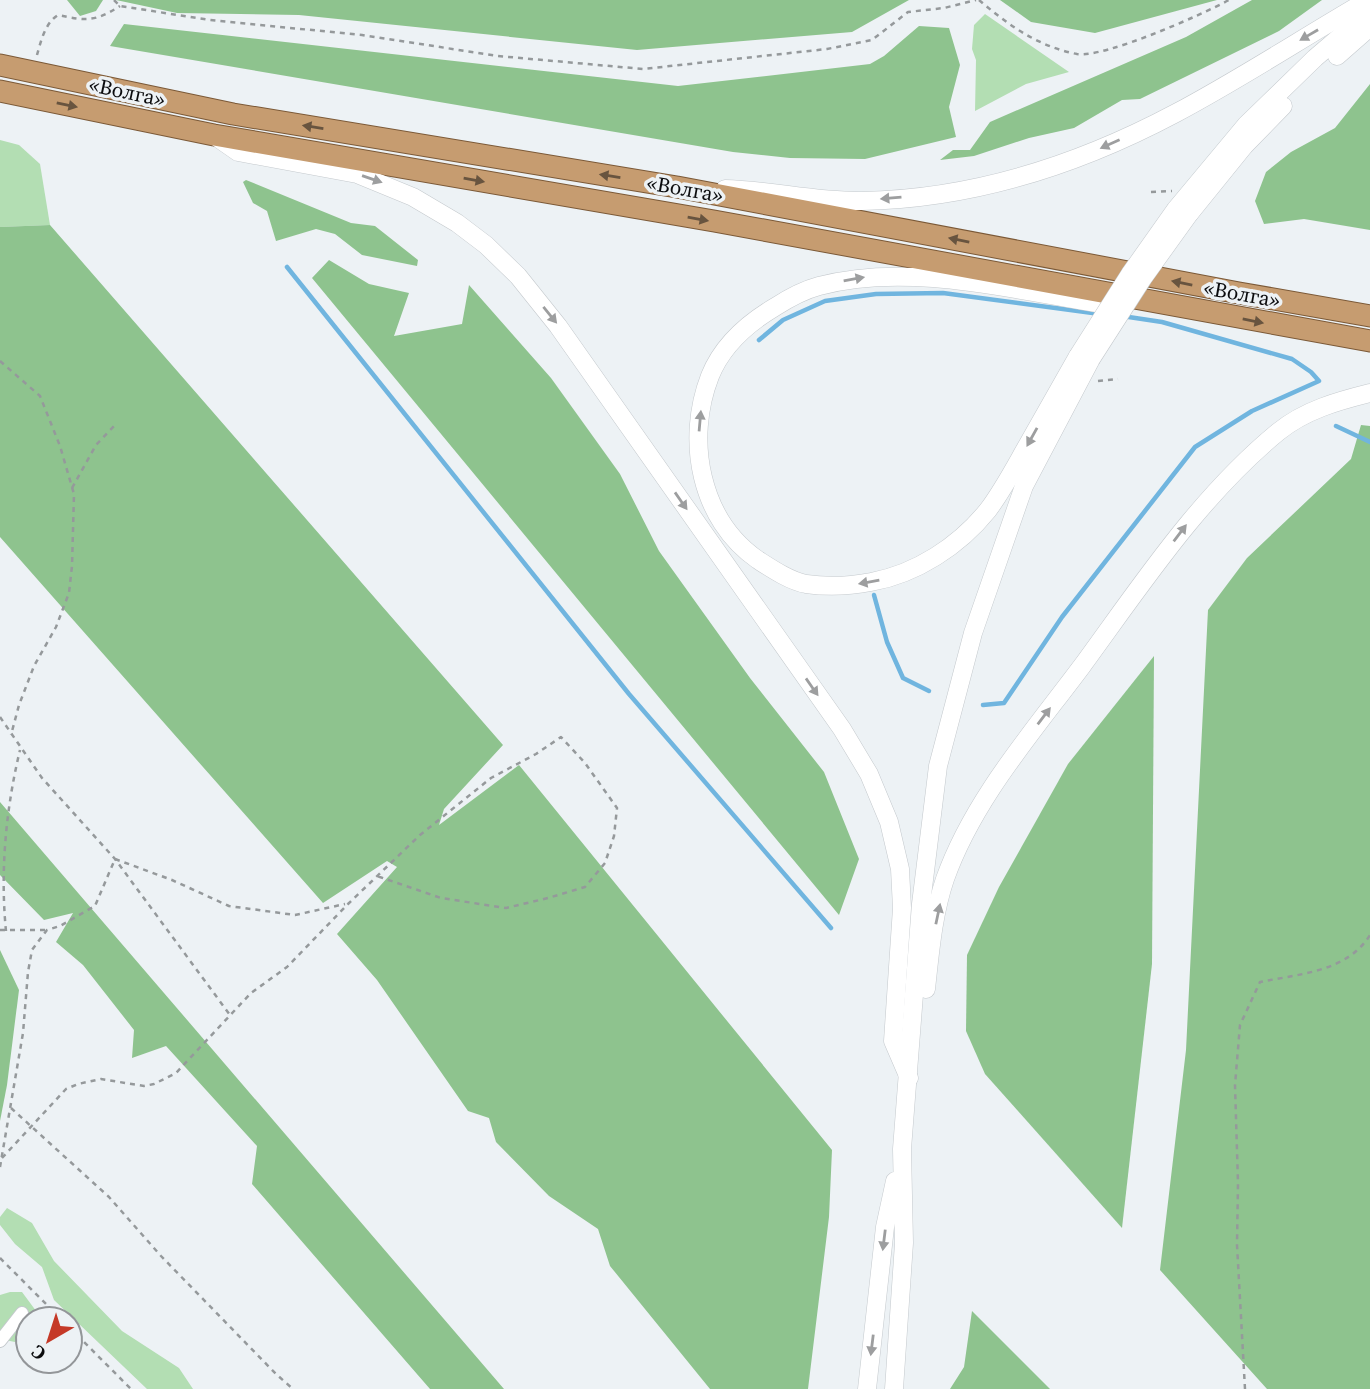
<svg xmlns="http://www.w3.org/2000/svg" width="1370" height="1389" font-family="'Source Serif 4',serif">
<style>
.green{fill:#b3deb3}
.forest{fill:#8ec38e}
.lines{fill:none;stroke-linecap:round;stroke-linejoin:round}
.stream{stroke:#70b5df;stroke-width:4.5}
.minor-casing{stroke:#c4c9cd;stroke-width:14}
.secondary-casing{stroke:#c4c9cd;stroke-width:19}
.trunk-casing{stroke:#7b5937;stroke-width:23}
.path{stroke:#95999b;stroke-width:2.5;stroke-dasharray:5 5;stroke-linecap:butt}
.minor{stroke:#fff;stroke-width:12}
.secondary{stroke:#fff;stroke-width:18}
.trunk{stroke:#c69c70;stroke-width:21}
.secondary-bridge-casing{stroke:#c4c9cd;stroke-width:19;stroke-linecap:butt}
.secondary-bridge{stroke:#fff;stroke-width:18}
.oneway{fill:#9d9e9f}
.oneway2{fill:#68543f}
.labels{text-anchor:middle;stroke-width:7;stroke-linejoin:round;paint-order:stroke}
.street-label{font-size:21px;fill:#0b0c0e;stroke:#edf2f5}
</style>
<rect width="100%" height="100%" fill="#edf2f5"/>
<!-- green -->
<g class="green">
<polygon points="985,14 1069,72 1026,84 975,111 976,60 972,49 974,25"/>
<polygon points="0,140 19,145 40,164 50,225 0,227"/>
<polygon points="7,1208 32,1223 54,1261 122,1331 179,1368 193,1389 147,1389 54,1300 42,1267 15,1244 0,1225 0,1217"/>
<polygon points="10,1292 22,1292 42,1319 28,1319 28,1334 15,1342 0,1339 0,1295"/>
</g>
<!-- forest -->
<g class="forest">
<polygon points="67,0 103,0 96,11 80,16"/>
<polygon points="116,0 909,0 852,32 637,50 299,15 177,13"/>
<polygon points="1000,0 1217,0 1095,33 1031,22"/>
<polygon points="1252,0 1322,0 1279,31 1140,99 1122,100 1074,128 1029,138 974,156 940,160 953,150 970,150 990,122 1186,37"/>
<polygon points="124,24 678,86 870,64 884,56 919,26 949,28 960,65 949,107 956,137 865,159 790,158 733,152 110,46"/>
<polygon points="1370,84 1370,230 1304,219 1264,224 1255,201 1266,172 1291,152 1335,128"/>
<polygon points="246,180 351,223 375,226 418,260 417,266 362,255 335,234 316,229 276,241 267,211 253,203 243,182"/>
<polygon points="50,225 503,745 444,809 439,825 519,765 832,1150 829,1217 808,1389 710,1389 610,1266 598,1229 549,1196 496,1142 489,1118 468,1111 377,980 337,934 397,867 387,861 323,903 0,537 0,227"/>
<polygon points="329,260 369,284 409,293 394,336 462,324 469,285 551,378 620,474 659,551 750,678 824,772 859,859 839,915 312,278"/>
<polygon points="1361,425 1370,426 1370,1389 1267,1389 1160,1270 1186,1050 1208,610 1247,558 1351,459"/>
<polygon points="1154,656 1152,964 1122,1228 985,1074 966,1031 967,955 999,887 1068,764"/>
<polygon points="0,802 504,1389 430,1389 252,1184 257,1146 166,1046 132,1058 134,1030 83,965 56,942 73,913 44,920 0,875"/>
<polygon points="0,950 19,990 7,1085 0,1121"/>
<polygon points="972,1311 1050,1389 950,1389 964,1367"/>
</g>
<g class="lines">
<!-- stream -->
<g class="stream">
<polyline points="287,267 629,694 831,928"/>
<polyline points="759,340 783,320 825,301 876,294 943,293 1100,314"/>
<polyline points="1336,426 1370,442"/>
<polyline points="874,595 887,642 903,678 929,691"/>
<polyline points="983,705 1004,703 1062,617 1195,447 1252,411 1319,381 1311,372 1292,359 1162,322 1122,316"/>
</g>
<defs>
<polyline id="minor" points="0,1341 22,1313"/>
<g id="secondary">
<polyline points="1337,56 1370,27"/>
<polyline points="215,136 238,152 357,174 413,197 457,223 486,245 518,276 558,326 842,729 869,774 889,822 900,869 902,908 893,1041 909,1078"/>
<path d="M 725,189 C 771,190 816,202 862,201 C 972,199 1080,164 1176,113 C 1242,78 1304,37 1368,0"/>
<polyline points="1176,209 1246,125 1315,58 1370,11"/>
<polyline points="1189,214 1244,146 1283,106"/>
<path d="M 1078,356 C 1061,386 1044,416 1027,446 C 1015,467 1003,490 988,510 C 959,546 916,574 871,582 C 850,586 827,587 806,584 C 790,581 772,569 758,560 C 700,520 685,440 710,376 C 722,346 748,323 775,307 C 789,298 804,290 819,286 C 908,262 1013,290 1103,304 L 1123,301"/>
<path d="M 926,989 C 930,953 933,914 945,879 C 973,800 1032,733 1082,666 C 1142,584 1199,497 1278,432 C 1305,410 1338,401 1370,393"/>
<polyline points="867,1389 885,1227 895,1181"/>
<polyline points="894,1389 904,1243 902,1149 921,904 938,766 973,633 1024,486 1091,359"/>
</g>
<g id="trunk">
<polyline points="0,65 233,114 677,187 1239,293 1370,316"/>
<polyline points="0,91 214,135 714,221 1370,341"/>
</g>
</defs>
<!-- minor casing -->
<use href="#minor" class="minor-casing"/>
<!-- secondary casing -->
<use href="#secondary" class="secondary-casing"/>
<!-- trunk casing -->
<use href="#trunk" class="trunk-casing"/>
<!-- path -->
<g class="path">
<polyline points="114,0 120,6 210,20 362,35 498,56 643,69 827,49 872,40 908,12 944,8 976,0"/>
<path d="M 979,0 C 1008,25 1039,47 1077,54 C 1105,58 1201,15 1229,0"/>
<path d="M 37,55 C 41,41 45,23 58,15 C 86,21 95,22 120,6"/>
<polyline points="1151,192 1172,191"/>
<polyline points="0,361 40,396 60,446 74,494 72,566 69,593 56,627 34,666 19,705 11,735"/>
<polyline points="1098,381 1118,379"/>
<polyline points="72,488 96,445 115,425"/>
<polyline points="0,717 42,778 115,859 230,1015"/>
<polyline points="115,859 172,880 229,906 295,915 345,904"/>
<polyline points="0,930 47,930"/>
<path d="M 6,931 C 0,871 6,808 20,750"/>
<polyline points="11,1108 109,1197 161,1256 276,1374 293,1389"/>
<polyline points="2,1158 66,1089 78,1084 101,1079 144,1086 154,1084 176,1073 251,993 287,967 348,904 420,835 491,778 536,754 561,737 585,763 617,808 614,836 605,863 585,887 548,898 506,908 441,898 377,876"/>
<polyline points="0,1167 23,1033 28,972 32,950 47,930 60,926 95,906 115,859"/>
<polyline points="0,1258 61,1319"/>
<polyline points="70,1328 131,1389"/>
<path d="M 1245,1389 L 1237,1245 L 1238,1183 L 1235,1085 L 1240,1025 L 1260,982 C 1299,974 1347,972 1370,935"/>
</g>
<!-- minor -->
<use href="#minor" class="minor"/>
<!-- secondary -->
<use href="#secondary" class="secondary"/>
<!-- trunk -->
<use href="#trunk" class="trunk"/>
<defs>
<g id="secondary-bridge">
<polyline points="1078,356 1130,274 1176,209"/>
<polyline points="1091,359 1143,278 1189,214"/>
</g>
</defs>
<!-- secondary-bridge casing -->
<use href="#secondary-bridge" class="secondary-bridge-casing"/>
<!-- secondary-bridge -->
<use href="#secondary-bridge" class="secondary-bridge"/>
</g>
<!-- one-way arrows -->
<defs><path id="oneway-solid" d="M-6-.8H1V-3.2L6.5 0L1 3.2V.8H-6Z" transform="scale(1.75)"/></defs>
<g class="oneway">
<use href="#oneway-solid" transform="translate(1309 35) rotate(150)"/>
<use href="#oneway-solid" transform="translate(1110 144) rotate(156)"/>
<use href="#oneway-solid" transform="translate(372 179) rotate(19)"/>
<use href="#oneway-solid" transform="translate(891 198) rotate(175)"/>
<use href="#oneway-solid" transform="translate(854 279) rotate(-10)"/>
<use href="#oneway-solid" transform="translate(550 315) rotate(51)"/>
<use href="#oneway-solid" transform="translate(700 421) rotate(-85)"/>
<use href="#oneway-solid" transform="translate(1032 437) rotate(119)"/>
<use href="#oneway-solid" transform="translate(681 501) rotate(55)"/>
<use href="#oneway-solid" transform="translate(1180 533) rotate(-53)"/>
<use href="#oneway-solid" transform="translate(869 582) rotate(170)"/>
<use href="#oneway-solid" transform="translate(812 687) rotate(55)"/>
<use href="#oneway-solid" transform="translate(1044 716) rotate(-53)"/>
<use href="#oneway-solid" transform="translate(938 914) rotate(-78)"/>
<use href="#oneway-solid" transform="translate(884 1240) rotate(97)"/>
<use href="#oneway-solid" transform="translate(872 1345) rotate(97)"/>
</g>
<g class="oneway2">
<use href="#oneway-solid" transform="translate(67 105) rotate(12)"/>
<use href="#oneway-solid" transform="translate(313 127) rotate(-171)"/>
<use href="#oneway-solid" transform="translate(610 176) rotate(-171)"/>
<use href="#oneway-solid" transform="translate(474 180) rotate(10)"/>
<use href="#oneway-solid" transform="translate(698 219) rotate(10)"/>
<use href="#oneway-solid" transform="translate(959 240) rotate(-169)"/>
<use href="#oneway-solid" transform="translate(1182 283) rotate(-169)"/>
<use href="#oneway-solid" transform="translate(1253 321) rotate(11)"/>
</g>
<g class="labels">
<!-- street labels -->
<g class="street-label">
<text transform="translate(127 92) rotate(12)" y="7">«Волга»</text>
<text transform="translate(685 189) rotate(10)" y="7">«Волга»</text>
<text transform="translate(1242 294) rotate(10)" y="7">«Волга»</text>
</g>
</g>
<!-- north arrow -->
<g transform="translate(49 1340) rotate(219)"><circle r="33" fill="#edf2f5" stroke="#939699" stroke-width="2"/>
<path d="M0-5L12 26L0 18L-12 26Z" fill="#c53927"/>
<text y="-10" font-size="19" font-weight="bold" text-anchor="middle" fill="#0b0c0e">С</text>
</g>
</svg>
